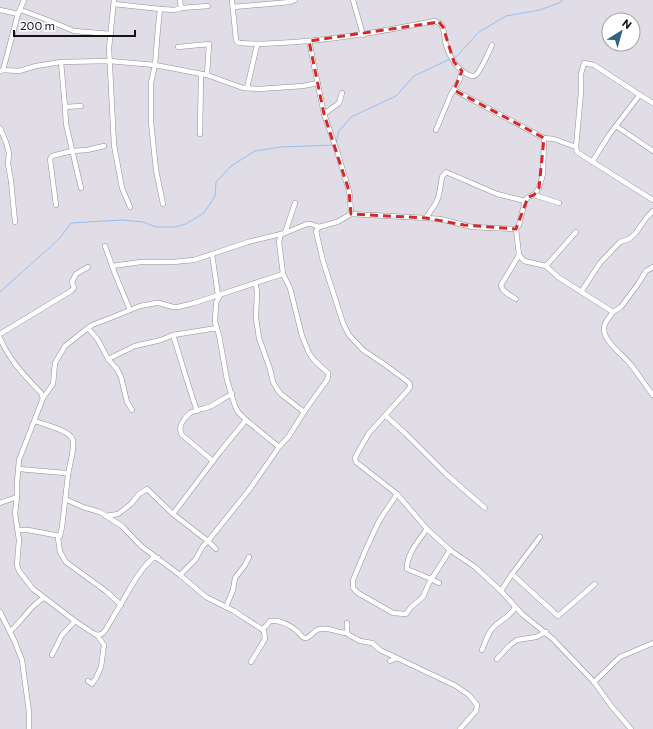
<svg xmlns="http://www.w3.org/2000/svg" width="653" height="729" font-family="Commissioner,sans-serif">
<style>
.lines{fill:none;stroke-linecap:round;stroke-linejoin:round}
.stream{stroke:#94c0f6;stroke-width:1}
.minor-casing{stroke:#928f97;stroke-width:5.5}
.minor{stroke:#fff;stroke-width:4.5}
.marked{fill:none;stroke:#d62828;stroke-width:3;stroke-dasharray:8 5;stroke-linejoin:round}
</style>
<rect width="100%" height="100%" fill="#e0dde6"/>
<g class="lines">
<!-- stream -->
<g class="stream">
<polyline points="453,58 456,57 479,32 506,16 540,10 561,2 562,0"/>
<polyline points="336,143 339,131 351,117 396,96 414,76 450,59"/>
<polyline points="0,292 59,239 71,223 122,220 143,222 156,227 175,227 186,224 204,213 215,196 216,182 231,166 255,151 281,147 332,145"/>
</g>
<defs>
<g id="minor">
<polyline points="114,0 109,48 114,145 122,188 130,207"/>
<polyline points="180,0 181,8 175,10 160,9 158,28 155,65 207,75 243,88 259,89 303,86 318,83"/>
<path d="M 232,0 L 236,40 L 237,42 L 240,43 C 259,45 276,43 295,42 C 342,39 388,30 435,21 L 441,24 C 445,30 444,38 446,45 C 450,58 456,68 467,74 C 471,76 473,77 476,75 C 482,69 488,53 492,45"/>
<polyline points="353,0 363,35"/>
<polyline points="114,4 160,9"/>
<polyline points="233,7 290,2 295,0"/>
<polyline points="181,8 208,6"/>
<polyline points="0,10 18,14"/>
<polyline points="21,10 45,19 74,31 111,34"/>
<polyline points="309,41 324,114 338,154 349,191 350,197 351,214"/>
<polyline points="178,47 209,44 207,75"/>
<polyline points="61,62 65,107 66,124 81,188"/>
<polyline points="3,70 18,14 24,0"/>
<polyline points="0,71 3,70 19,71 36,66 61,62 109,61 155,65 151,83 151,122 156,170 163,204"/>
<polyline points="247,88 257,45"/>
<polyline points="454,90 544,138 554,139 576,147 577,152 653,200"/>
<polyline points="65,107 81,106"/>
<polyline points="324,114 339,103 342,93"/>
<polyline points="616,126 653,151"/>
<polyline points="0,128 6,142 9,153 8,164 11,181 15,222"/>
<polyline points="436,130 451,94 459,81 462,71"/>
<polyline points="200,134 201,74"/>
<polyline points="576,147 581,92 581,74 584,63 594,65 640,95"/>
<polyline points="592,162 609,135 638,97 640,95 653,103"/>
<polyline points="534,195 539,188 543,174 544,138"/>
<polyline points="56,205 50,159 52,156 72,151 87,150 104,146"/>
<polyline points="426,218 436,203 439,195 442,177 446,172 497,194 525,201"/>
<path d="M 516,229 L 519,225 L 525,201 C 527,197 529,196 534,195 L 559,203"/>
<polyline points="285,233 295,203"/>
<polyline points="105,246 115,274 130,310"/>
<polyline points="212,254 218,295"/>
<polyline points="112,266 141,262 173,262 194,260 248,242 285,233 307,224 311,224 319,227"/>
<polyline points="546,266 576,232"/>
<polyline points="255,283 257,291 256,318 259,338 270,369 273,382 277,389 281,394 304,412"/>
<polyline points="581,292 600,263 620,242 629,239 635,234 647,217 653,211"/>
<polyline points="220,295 216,303 215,322 219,335 227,380 235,406 238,412 246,420 279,447"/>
<path d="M 516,299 C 510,295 502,292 501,285 L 519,255"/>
<path d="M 613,312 C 610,317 604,322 604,328 C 603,342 624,355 631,365 C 639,375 645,385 653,395"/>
<polyline points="88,328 98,340 108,359 117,369 121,377 127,402 132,410"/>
<polyline points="0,334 71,291 74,288 72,282 76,274 88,267"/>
<path d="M 173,335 C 181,360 188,385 197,411"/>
<path d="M 0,338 C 9,360 25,376 41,393 L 43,398"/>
<polyline points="108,359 135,346 161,340 173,335 217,328"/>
<polyline points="386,416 405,433 446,474 485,508"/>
<path d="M 35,421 C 43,424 68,430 72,438 C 76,444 69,467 68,475"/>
<path d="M 213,461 L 182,435 C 177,427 184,418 190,413 C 196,410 203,409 209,407 C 217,403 224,398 232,394"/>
<polyline points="397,494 379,521 366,549 353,580 353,588 358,593 393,613 406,614 411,607 423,597 429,583 450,550"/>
<polyline points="65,499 83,507 100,512 122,526 141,546 180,575 206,597 234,611 260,628 264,631 265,639 251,662"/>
<polyline points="0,503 17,497"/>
<polyline points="106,516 118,514 131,504 139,494 147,489 173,514"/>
<path d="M 427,529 C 419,540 406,555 407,569 L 431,579 L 439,583"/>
<polyline points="18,530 28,530 60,536 62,527 68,475 65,473 19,469"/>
<polyline points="60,536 58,538 60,552 66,562 107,592 121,605"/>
<polyline points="216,549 208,541 173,514 219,453 246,420"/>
<polyline points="512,574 540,537"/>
<polyline points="180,575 195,560 203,546 208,541 249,490 279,447 289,436 304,412 327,380 328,377 328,373 314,360 309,353 302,336 290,288 283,274 279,242 281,234"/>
<polyline points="501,591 512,574 558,616 595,584"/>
<polyline points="226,607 233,590 235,578 245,565 249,557"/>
<polyline points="0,612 14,640 22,660 29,712 29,729"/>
<polyline points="347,623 347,633 349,635 360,641 372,643 380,650 397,658"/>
<path d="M 262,629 L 266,626 L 270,621 C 280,620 290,625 298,632 C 300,634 302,638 305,638 C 310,639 313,630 320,629 C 330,627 338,633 347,633"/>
<path d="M 10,632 C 13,628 17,625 21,620 C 28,612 34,603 44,598"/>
<path d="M 97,635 C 100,634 100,635 103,633 C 107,629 110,622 113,617 C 126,598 135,574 153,558 L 158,558"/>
<path d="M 482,650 C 485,643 487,635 492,629 C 499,620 510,618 515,607"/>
<polyline points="52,655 62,635 75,621"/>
<polyline points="497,659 510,645 517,640 536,637 546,632"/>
<polyline points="390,661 397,658 456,686 469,695 477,705 476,711 460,729"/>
<polyline points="88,681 92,684 96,678 101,667 104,645 97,635 93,633 75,621 33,589 19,571 17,565 19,540 15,513 17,497 17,483 19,460 43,398 53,384 55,363 65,346 84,331 92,325 113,317 140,306 156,303 159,303 173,307 178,307 194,303 283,274"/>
<polyline points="594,682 620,657 653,643"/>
<polyline points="631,729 612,707 594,682 553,639 522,614 501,591 475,567 450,550 427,529 397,494 356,462 355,458 358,452 369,433 408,390 410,387 410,384 407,381 384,364 363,350 349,335 343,323 323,261 316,231 319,227 337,222 351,214 426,218 440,219 472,227 516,229 519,255 524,261 546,266 558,277 613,312 621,307 638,284 646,271 653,267"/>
</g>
</defs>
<!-- minor casing -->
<use href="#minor" class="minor-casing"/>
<!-- minor -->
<use href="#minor" class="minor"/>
</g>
<!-- marked area -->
<path class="marked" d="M 439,22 L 443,27 L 454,62 L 462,71 L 454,90 L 544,138 L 539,188 L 534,195 L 528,197 L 516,229 L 464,225 L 426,218 L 351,214 L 349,191 L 324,114 L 309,41 Z"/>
<!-- north arrow -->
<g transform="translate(621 32) rotate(37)"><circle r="19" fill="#ffffff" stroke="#a1a0a1"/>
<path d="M0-3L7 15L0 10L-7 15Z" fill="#326481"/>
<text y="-6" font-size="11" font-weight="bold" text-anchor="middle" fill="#131215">N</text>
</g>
<!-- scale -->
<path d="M14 30v6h121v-6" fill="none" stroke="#131215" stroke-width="2"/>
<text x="20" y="30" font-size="12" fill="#131215" stroke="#ffffff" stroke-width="3" paint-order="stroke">200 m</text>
</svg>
